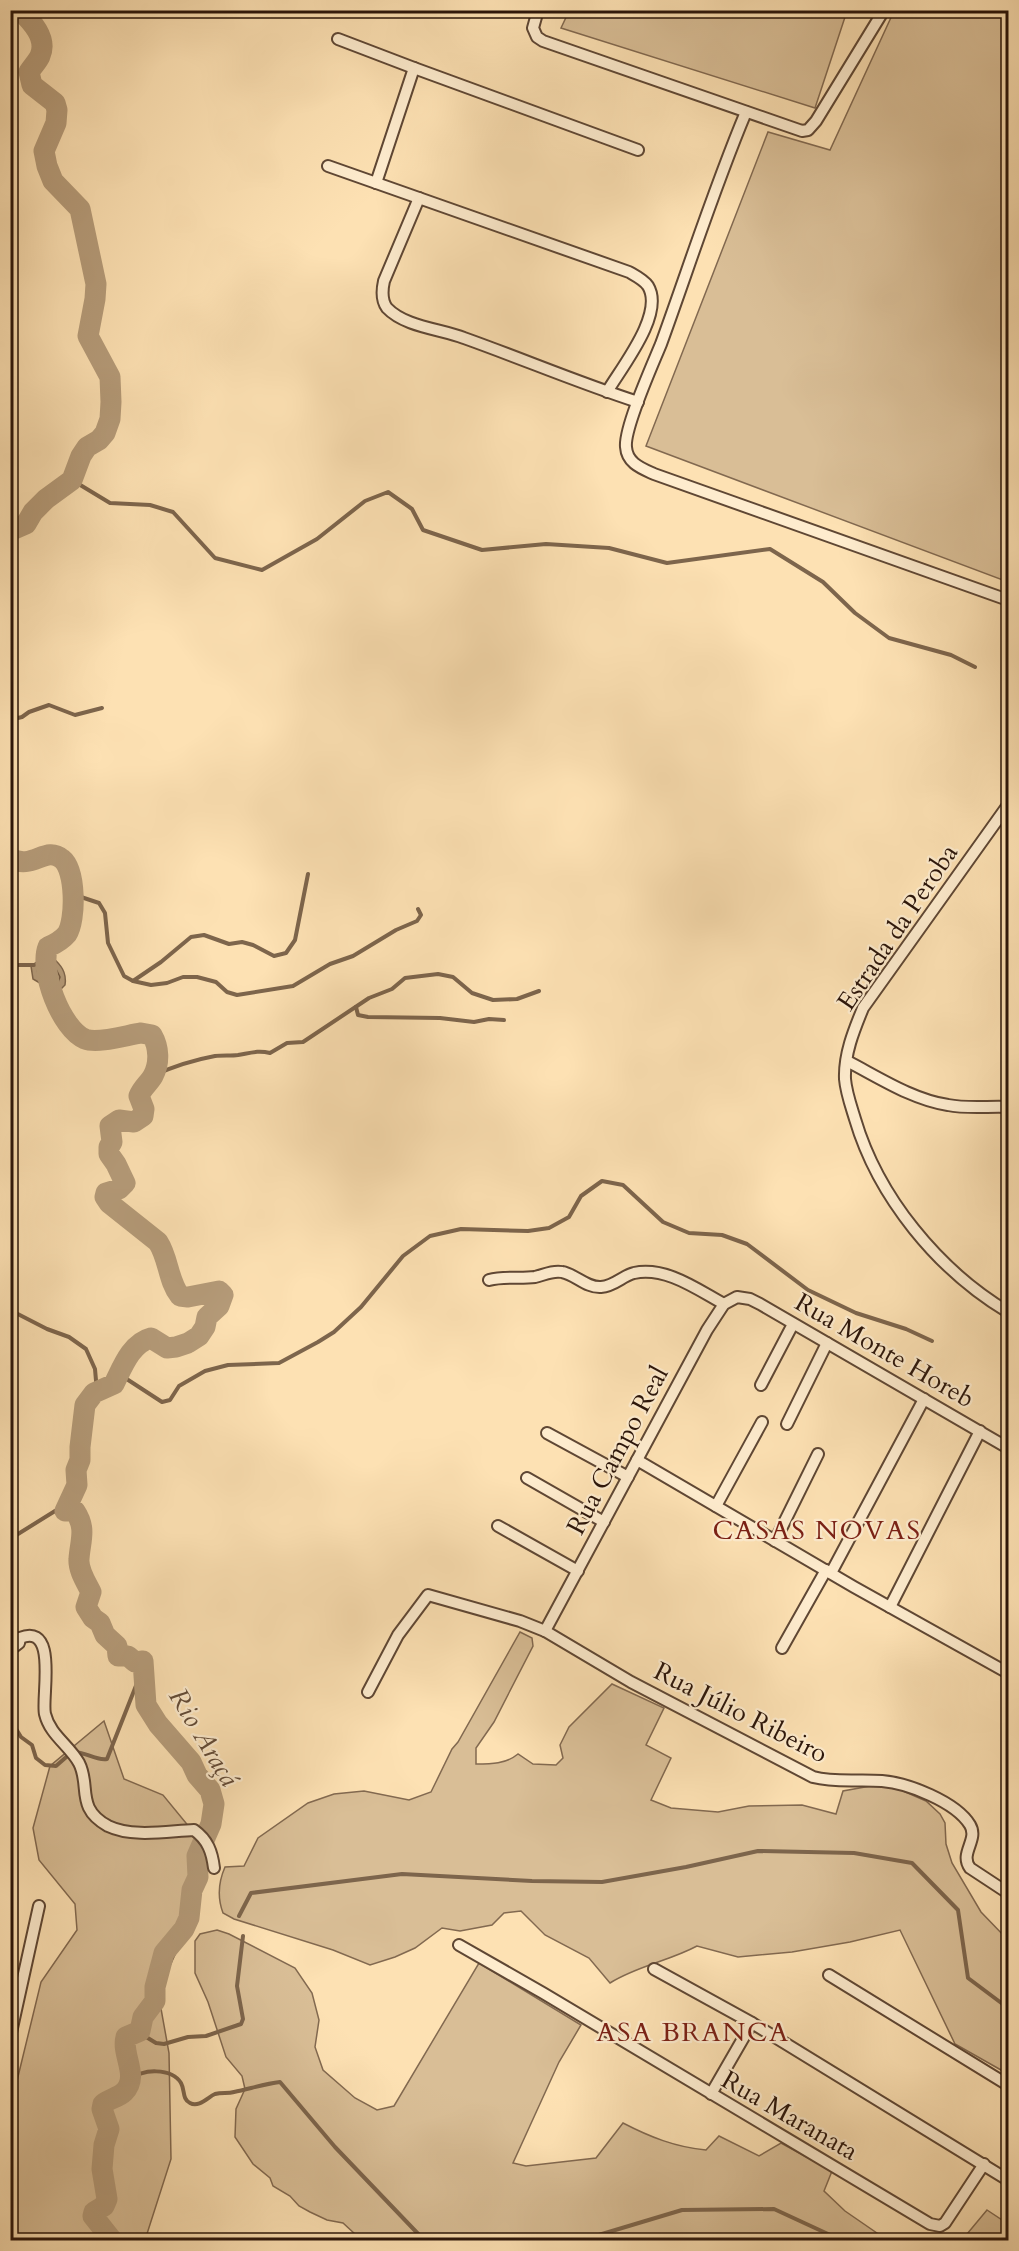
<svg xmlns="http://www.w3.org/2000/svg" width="1019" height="2251" font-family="Cardo,serif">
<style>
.green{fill:#d9be96;stroke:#826950;stroke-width:1.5}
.water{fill:#b59b79;stroke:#7d654c;stroke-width:1.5}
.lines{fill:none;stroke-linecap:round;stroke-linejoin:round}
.shore{stroke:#705841;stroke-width:1.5}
.stream{stroke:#7d654c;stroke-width:4}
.river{stroke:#b59b79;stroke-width:21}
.street-casing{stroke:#5f4734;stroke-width:14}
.street{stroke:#feecce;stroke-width:10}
.labels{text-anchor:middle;stroke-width:4.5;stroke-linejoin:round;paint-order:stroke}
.street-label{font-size:26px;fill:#2a1409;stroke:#feecce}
.neighbourhood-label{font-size:27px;letter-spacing:1.5px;fill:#7a1f14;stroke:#feecce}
.water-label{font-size:27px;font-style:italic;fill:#624a36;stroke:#feecce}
</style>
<rect width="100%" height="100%" fill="#fde1b3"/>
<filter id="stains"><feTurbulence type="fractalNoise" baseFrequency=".00333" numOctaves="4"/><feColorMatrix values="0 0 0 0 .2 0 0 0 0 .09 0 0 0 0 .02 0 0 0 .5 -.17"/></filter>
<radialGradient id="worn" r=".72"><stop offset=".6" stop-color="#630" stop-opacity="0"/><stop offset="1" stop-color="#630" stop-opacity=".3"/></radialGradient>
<!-- green -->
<g class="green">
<polygon points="569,11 569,10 847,11 815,108 561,28"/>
<polygon points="894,11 1008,11 1008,582 646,446 768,132 830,150"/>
<path d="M 520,1632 L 532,1638 L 533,1646 L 494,1722 L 476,1748 L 476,1764 C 491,1764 506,1764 518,1754 L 533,1764 L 556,1765 L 563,1758 L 560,1745 L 569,1727 L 612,1684 L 664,1708 L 646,1745 L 671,1758 L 651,1800 L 671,1808 L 718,1812 L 749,1806 L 802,1805 L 836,1814 L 843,1791 L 876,1785 L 901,1790 L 926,1801 L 940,1814 L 945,1823 L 946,1844 L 952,1863 L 981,1912 L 1008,1940 L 1008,2065 L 1001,2070 L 955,2044 L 900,1930 L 850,1942 L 792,1952 L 738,1957 L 697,1946 C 669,1961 637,1966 610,1983 L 589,1958 L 545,1935 L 521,1911 L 504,1913 L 492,1925 L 460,1931 L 442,1928 L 415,1948 L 395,1957 L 370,1965 L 333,1950 L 234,1919 L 223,1913 C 217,1897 218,1883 225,1867 L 244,1866 L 258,1838 L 308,1803 L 334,1794 L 364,1791 L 409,1800 L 431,1792 L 452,1749 L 458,1742 Z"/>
<polygon points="104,1721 124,1779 163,1795 195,1834 194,1913 158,1992 169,2053 171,2159 145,2240 12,2240 11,2237 10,2129 15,2089 41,1982 77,1930 75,1904 39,1860 33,1828 50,1766"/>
<path d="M 217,1930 L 229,1934 L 295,1968 L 312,1993 L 319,2020 L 315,2047 L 323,2070 L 355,2098 L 377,2110 L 394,2106 L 479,1963 L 581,2025 L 559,2062 L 513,2163 L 526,2166 L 596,2158 L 623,2123 C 650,2137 675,2147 706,2150 L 719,2136 L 759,2156 L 781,2143 L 832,2171 L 824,2191 L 845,2211 L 887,2240 L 355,2240 L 356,2235 L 343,2223 L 327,2220 L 310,2212 L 299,2206 L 290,2196 L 273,2186 L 270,2178 L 253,2164 L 235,2137 L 236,2109 L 245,2089 L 242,2076 L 226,2057 L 208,2002 L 195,1973 L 195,1941 L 200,1934 Z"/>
<polygon points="987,2210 1008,2224 1008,2240 962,2240"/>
</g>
<!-- water -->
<path class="water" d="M 45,956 L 51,956 C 61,965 67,972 65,985 L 61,989 L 50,989 L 33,979 L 31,966 Z"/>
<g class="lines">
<!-- shore -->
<polygon class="shore" points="46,962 55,967 60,977 58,983 51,983 38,975 37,967"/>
<!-- stream -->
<g class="stream">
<polyline points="72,480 110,503 150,505 173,512 215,558 262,570 317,539 365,501 388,492 412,509 423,530 482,550 546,544 609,548 667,563 770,549 823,582 855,613 889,638 951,655 975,667"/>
<polyline points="10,720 22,717 29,712 49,705 75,715 102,708"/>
<polyline points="72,894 99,903 105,913 108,943 124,976 133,981 151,985 167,983 183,977 197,977 216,982 227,992 237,995 293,986 330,964 353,956 396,930 417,921 421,915 418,909"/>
<polyline points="10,965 34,965"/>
<polyline points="133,981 161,962 191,937 204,935 229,944 242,942 253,945 274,956 286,953 295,940 308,874"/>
<polyline points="356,1007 358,1015 368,1017 440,1018 474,1022 489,1019 504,1020"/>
<path d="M 152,1076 C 172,1067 193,1060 215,1056 C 223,1055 231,1056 238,1055 C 250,1053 258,1050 270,1053 L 287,1043 L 303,1042 L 369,998 L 392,989 L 405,978 L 438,974 L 453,977 L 472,993 L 493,1000 L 517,999 L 539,991"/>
<polyline points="10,1310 47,1329 69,1337 86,1349 95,1369 97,1392"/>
<polyline points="119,1374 162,1402 170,1400 179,1386 205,1371 228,1365 279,1363 318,1342 334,1332 361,1307 403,1256 430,1236 461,1229 528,1231 549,1228 569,1217 581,1196 602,1181 623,1185 663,1222 689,1233 722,1235 747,1244 808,1290 856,1313 906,1329 932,1341"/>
<polyline points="10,1539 55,1511 66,1508"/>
<path d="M 10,1719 L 21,1737 L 32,1745 L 36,1758 L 45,1765 L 56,1766 L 72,1752 C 85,1751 95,1761 107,1759 L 143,1668"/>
<polyline points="239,1916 251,1893 402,1874 532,1881 602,1882 686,1867 758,1851 854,1853 912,1863 958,1910 968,1978 1008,2008"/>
<polyline points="138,2032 156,2043 164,2044 188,2037 206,2036 241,2024 243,2019 237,1986 243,1936"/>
<path d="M 130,2080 C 141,2068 172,2068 181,2083 C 185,2090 182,2099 190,2103 C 199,2108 208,2097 215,2094 C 222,2092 228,2094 234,2092 C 249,2089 264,2084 280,2082 L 335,2147 L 424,2240"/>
<polyline points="582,2240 682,2210 774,2209 841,2240"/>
</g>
<!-- river -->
<g class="river">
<path d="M 10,531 L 26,524 L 33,512 L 46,499 L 72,480 L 81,456 L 87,447 L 99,440 L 105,433 L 110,419 L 111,402 L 110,377 L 88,336 L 95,299 L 96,284 L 80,209 L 53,181 L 47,166 L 44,151 L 56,123 L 57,110 L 55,103 L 32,85 L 29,72 C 32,67 38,61 40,56 C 48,38 31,21 20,10"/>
<path d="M 10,858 C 33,871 45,845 62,859 C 76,870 76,920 67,934 C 62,940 55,944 48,947 C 39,970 61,1029 85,1039 C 98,1044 127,1035 141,1033 L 152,1035 C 159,1047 160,1063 153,1076 C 149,1083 142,1088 139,1096 L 144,1109 L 143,1116 L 134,1122 L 119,1120 L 110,1126 L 112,1142 L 109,1147 L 109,1154 L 116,1164 L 125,1183 L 119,1189 L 106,1193 L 105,1197 L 109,1203 L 158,1242 C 169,1259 168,1281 180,1296 L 188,1297 L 219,1291 L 223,1295 L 219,1306 L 207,1317 L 205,1327 L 199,1336 L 188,1343 L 176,1347 L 167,1348 L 151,1338 C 131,1343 122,1368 114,1384 L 94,1393 L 85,1405 L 80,1447 L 80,1460 L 76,1470 L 77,1485 L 65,1511 L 75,1511 C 87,1529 80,1541 79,1559 C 78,1570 86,1582 91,1592 L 86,1607 L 93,1618 L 100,1623 L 105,1635 L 117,1646 L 118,1656 L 128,1656 L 135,1662 L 143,1661 L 146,1705 L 158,1724 L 191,1762 L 197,1775 L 210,1790 L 214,1804 L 211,1824 L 197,1856 L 198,1877 L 192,1890 L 189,1918 L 184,1929 L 164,1953 L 155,1987 L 155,2001 L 143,2017 L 140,2031 L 126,2037 C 121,2055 140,2076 124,2092 C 119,2097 109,2099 103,2104 L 102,2109 L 109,2129 L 104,2145 L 102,2169 L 107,2199 L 104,2206 L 94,2212 L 93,2216 L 112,2240"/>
</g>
<defs>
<g id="street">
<polyline points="538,10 533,28 537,37 543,41 802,131 808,130 816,121 884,10"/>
<polyline points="338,39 414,68 638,150"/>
<path d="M 746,112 C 714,188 689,267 661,344 C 652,366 624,428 626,447 C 627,463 641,468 654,474 L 1008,600"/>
<path d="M 328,166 L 629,272 C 636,276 644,280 648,286 C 665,314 621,368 607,392"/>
<polyline points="376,183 414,68"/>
<path d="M 419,198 L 384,281 C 382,290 381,300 387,308 C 405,327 441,329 464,338 C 523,359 579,383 638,402"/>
<path d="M 1008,805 L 863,1008 C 854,1030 844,1054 845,1079 C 846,1092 851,1106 855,1119 C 878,1197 938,1270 1008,1312"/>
<path d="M 847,1061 C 878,1077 913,1100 948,1105 C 968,1109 989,1106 1008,1107"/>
<path d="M 489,1280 C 504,1276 520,1279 535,1277 C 544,1275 552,1270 562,1272 C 575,1274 586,1288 601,1287 C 615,1286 622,1276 634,1273 C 666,1266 698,1290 724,1304"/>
<polyline points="761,1385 793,1324"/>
<polyline points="787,1424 827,1343"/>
<polyline points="547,1433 628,1477"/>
<polyline points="637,1460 854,1587 1008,1673"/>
<polyline points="527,1478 604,1522"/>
<polyline points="716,1506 762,1422"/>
<polyline points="498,1526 578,1571"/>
<polyline points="775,1541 818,1454"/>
<polyline points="831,1573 924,1399"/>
<polyline points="890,1607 980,1431"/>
<polyline points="545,1631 707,1330 724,1304 737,1297 750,1299 760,1304 1008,1448"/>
<polyline points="782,1648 826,1570"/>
<path d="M 10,1650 L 19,1643 L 20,1638 C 59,1622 41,1698 45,1714 C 50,1735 69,1745 79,1763 C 91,1786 75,1808 108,1826 C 133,1838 168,1831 194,1830 C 208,1840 212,1852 214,1868"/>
<path d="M 368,1692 L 398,1635 L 428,1595 L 520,1621 L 545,1631 L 631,1682 L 813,1777 C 836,1783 858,1779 882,1781 C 908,1783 956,1802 970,1825 C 979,1840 959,1853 970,1868 L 1008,1893"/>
<polyline points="459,1945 543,1993 930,2224 940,2226 945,2223 984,2164"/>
<polyline points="654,1969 752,2023 1008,2180"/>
<polyline points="829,1975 1008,2085"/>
<polyline points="10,2037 39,1906"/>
<polyline points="711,2094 752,2023"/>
</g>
</defs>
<!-- street casing -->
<use href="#street" class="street-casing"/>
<!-- street -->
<use href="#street" class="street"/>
</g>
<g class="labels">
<!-- street labels -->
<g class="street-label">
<text transform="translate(897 927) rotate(-56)" y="9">Estrada da Peroba</text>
<text transform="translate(885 1350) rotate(30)" y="9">Rua Monte Horeb</text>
<text transform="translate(617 1450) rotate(-62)" y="9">Rua Campo Real</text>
<text transform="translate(741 1712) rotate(27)" y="9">Rua Júlio Ribeiro</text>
<text transform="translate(790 2115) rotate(30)" y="9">Rua Maranata</text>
</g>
<!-- neighbourhood labels -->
<g class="neighbourhood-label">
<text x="817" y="1539">CASAS NOVAS</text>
<text x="693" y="2041">ASA BRANCA</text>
</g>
<!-- water labels -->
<g class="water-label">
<text transform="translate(204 1737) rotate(59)" y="9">Rio Araçá</text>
</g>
</g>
<!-- margin -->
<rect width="1019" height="2251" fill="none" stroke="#fde1b3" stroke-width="36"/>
<rect x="12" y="12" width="995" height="2227" fill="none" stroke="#2a1409" stroke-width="3"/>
<rect x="18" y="18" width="983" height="2215" fill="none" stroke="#2a1409" stroke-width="1.5"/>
<rect width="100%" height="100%" filter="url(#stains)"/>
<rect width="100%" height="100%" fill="url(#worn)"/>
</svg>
